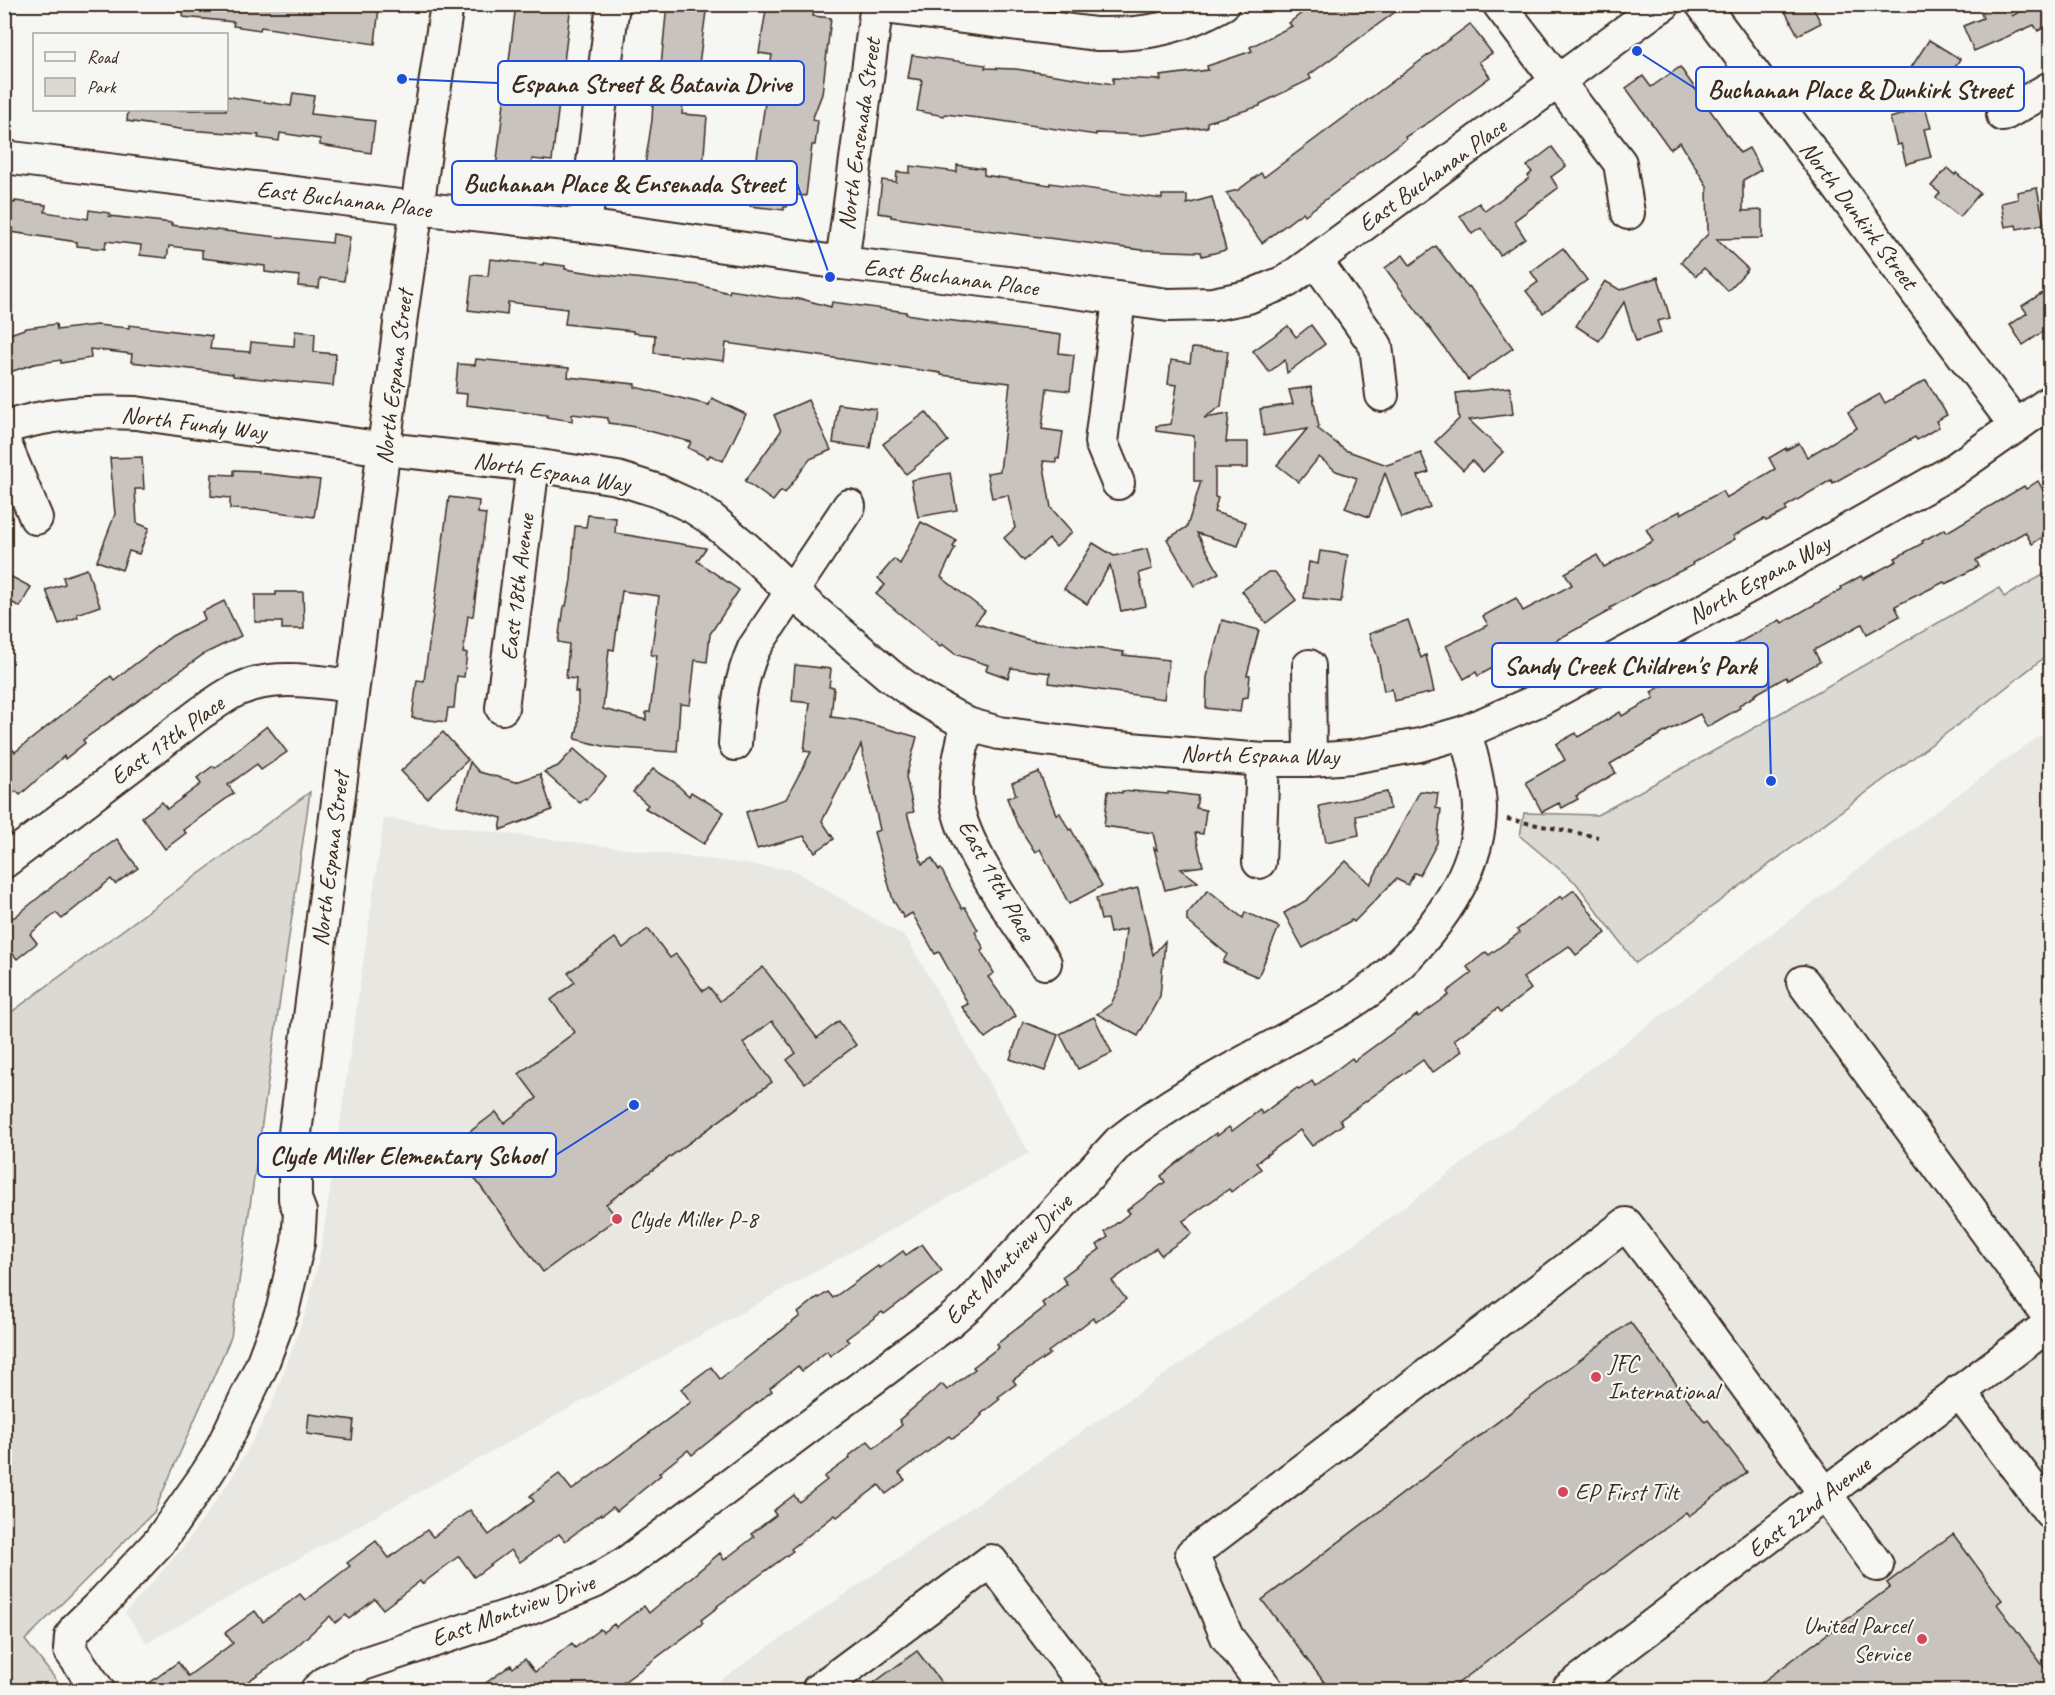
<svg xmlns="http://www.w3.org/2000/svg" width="2055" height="1695" font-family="Caveat,sans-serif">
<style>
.built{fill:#e8e7e2}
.green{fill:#dad9d3;stroke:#8a8278;stroke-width:1.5}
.building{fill:#c8c3be;stroke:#3b2a1e;stroke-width:1.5;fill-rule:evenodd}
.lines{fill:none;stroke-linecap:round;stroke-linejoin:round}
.minor-casing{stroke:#3b2a1e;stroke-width:36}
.path{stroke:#3b2a1e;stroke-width:4;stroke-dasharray:4.5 4.5;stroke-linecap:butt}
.minor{stroke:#f6f6f2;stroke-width:32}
.poi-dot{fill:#d1495b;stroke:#f6f6f2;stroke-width:2}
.labels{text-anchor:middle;stroke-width:4.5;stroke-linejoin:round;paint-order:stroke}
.street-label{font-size:24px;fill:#3b2a1e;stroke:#f6f6f2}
.poi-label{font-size:24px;fill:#3b2a1e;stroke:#f6f6f2;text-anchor:start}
.leader{fill:none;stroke:#1d4ed8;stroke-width:2}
.callout-dot{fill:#1d4ed8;stroke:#f6f6f2;stroke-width:2}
.callout{fill:#f6f6f2;stroke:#1d4ed8;stroke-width:2}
.callout-label{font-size:26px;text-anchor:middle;font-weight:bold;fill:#3b2a1e}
</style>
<rect width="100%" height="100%" fill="#f6f6f2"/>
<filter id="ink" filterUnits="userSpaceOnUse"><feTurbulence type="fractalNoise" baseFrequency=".0167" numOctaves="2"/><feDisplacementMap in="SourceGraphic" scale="12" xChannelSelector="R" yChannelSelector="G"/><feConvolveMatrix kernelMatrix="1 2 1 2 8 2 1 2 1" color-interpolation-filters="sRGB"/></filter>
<g filter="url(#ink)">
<!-- built -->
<g class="built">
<polygon points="2050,729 2050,1690 706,1690 1342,1253 2006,759"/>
<polygon points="384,818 793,870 907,938 1029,1153 147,1643 125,1613 181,1550 230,1481 270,1409 306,1312 319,1260 332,1178"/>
</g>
<!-- green -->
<g class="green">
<polygon points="2050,571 2050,653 1967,718 1636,963 1576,883 1520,836 1524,813 1597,815 1719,748 1999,588 2004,597"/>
<polygon points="310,792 231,1337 154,1512 25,1640 64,1690 5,1690 5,1017"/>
</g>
<!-- building -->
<g class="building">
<polygon points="184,4 352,4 379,7 375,44 261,27 260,30 233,26 234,22 183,17"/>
<polygon points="516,4 571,4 552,161 532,159 531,172 496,168"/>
<polygon points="667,4 707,4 699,64 687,63 682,114 707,116 703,166 701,166 696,194 662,189 664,174 644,171 652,120 655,66 661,66"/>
<polygon points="767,4 814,4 813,16 831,18 822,94 812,120 818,121 815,145 812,145 806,196 789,194 787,207 784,207 784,210 750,206 772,55 759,53"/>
<polygon points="1313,4 1406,4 1309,75 1311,79 1260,104 1260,106 1207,122 1207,127 1143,135 1096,133 1096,135 995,120 945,114 944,116 917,111 922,80 908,78 912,55 986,65 985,68 1016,69 1113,84 1113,78 1161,80 1160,76 1208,70 1207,66 1252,51 1250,47 1292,26 1289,23"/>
<polygon points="1781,4 1811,4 1821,23 1798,35"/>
<polygon points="1990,4 2007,4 2012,16 2033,4 2050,4 2050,24 2038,31 2034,25 1974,51 1963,26 1983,18 1979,9"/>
<polygon points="1470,24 1492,53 1479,62 1490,77 1431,121 1405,137 1406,139 1305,215 1303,212 1262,243 1226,193 1238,190 1261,173 1264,177"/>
<polygon points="1929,40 1960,59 1946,81 1944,79 1933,96 1905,77"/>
<polygon points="1680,67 1740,153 1749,148 1761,170 1743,180 1743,211 1762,210 1762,238 1716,239 1748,269 1728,291 1704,268 1696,276 1681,262 1708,234 1707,186 1680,142 1670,149 1626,88 1643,76 1651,87"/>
<polygon points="293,93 314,96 311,114 375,121 371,153 320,145 320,139 280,133 279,141 258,138 259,135 186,130 127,121 128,110 226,110 226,96 291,106"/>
<polygon points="1925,107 1931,128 1924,129 1931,157 1906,164 1901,144 1897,145 1890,118"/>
<polygon points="1552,147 1566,166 1551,177 1558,188 1514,221 1525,238 1500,255 1481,228 1472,234 1460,216 1479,203 1485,211 1529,178 1528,176 1532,172 1527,166"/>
<polygon points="957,165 984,169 984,175 1050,185 1050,183 1162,199 1162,195 1187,195 1187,204 1212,197 1226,250 1202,256 1201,252 1142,250 939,224 891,217 891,215 878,213 882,180 896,182 897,172 910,173 910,166 957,172"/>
<polygon points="1947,168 1955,175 1956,173 1980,193 1960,217 1936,198 1940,193 1931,186"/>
<polygon points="2037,188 2044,224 2017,229 2016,225 2005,227 2001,203 2018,199 2017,192"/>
<polygon points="15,201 46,205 45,212 88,219 89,210 110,213 109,216 172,223 171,225 332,243 333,234 350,237 344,281 320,278 319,288 298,286 299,276 265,272 265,266 202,258 202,250 169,246 167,258 140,255 141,245 106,241 105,249 77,246 77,242 11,232 12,225 4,224 4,202 15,203"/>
<polygon points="1436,246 1467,287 1469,286 1513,348 1468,380 1385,268 1403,255 1410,265"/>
<polygon points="1563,248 1587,280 1543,313 1526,291 1538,282 1531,272"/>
<polygon points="490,259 543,265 543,263 565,266 565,269 598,274 699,285 729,293 730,290 780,298 802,299 831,307 832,302 906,312 906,314 939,319 1061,335 1059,353 1074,355 1070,391 1047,388 1042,429 1063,432 1059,459 1056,458 1056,462 1043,461 1051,508 1072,532 1056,547 1049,539 1024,561 1004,538 1015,528 1008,495 992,498 987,473 1000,471 1010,383 941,375 941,373 726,343 724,361 654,353 655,335 633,333 633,331 565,324 567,309 508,302 507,315 468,310 472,275 488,276"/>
<polygon points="1658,277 1670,318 1657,321 1661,333 1636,341 1624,302 1599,341 1576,326 1605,281 1620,290"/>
<polygon points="2044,292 2050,302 2050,327 2023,345 2010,325 2027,313 2022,306"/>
<polygon points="56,324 57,330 96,325 129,328 129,325 212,336 210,349 250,352 251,342 294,346 295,331 315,333 314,352 336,354 333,386 233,376 233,374 131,362 132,354 90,349 91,358 61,363 61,360 34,364 4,374 4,336 27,328"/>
<polygon points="1311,325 1325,344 1287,373 1285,360 1269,372 1253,351 1288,326 1296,337"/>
<polygon points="1192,348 1228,351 1221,406 1204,418 1229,414 1226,442 1248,442 1248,468 1215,468 1215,497 1218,498 1214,512 1246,522 1238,546 1197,533 1219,573 1194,586 1167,539 1187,527 1201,481 1194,481 1194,436 1156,431 1156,426 1171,424 1177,385 1168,384 1171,360 1190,363"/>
<polygon points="476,359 569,368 568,377 635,384 635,387 709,405 712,398 746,414 723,461 710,455 708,458 688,448 691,442 630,426 608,423 608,418 572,414 572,421 546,417 547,415 466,405 467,394 455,393 458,364 475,365"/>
<polygon points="1926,380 1947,415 1936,421 1939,427 1917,440 1915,437 1833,483 1831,480 1785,507 1787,511 1766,521 1764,519 1733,536 1735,539 1692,563 1693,565 1643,589 1610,608 1611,610 1510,666 1507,660 1478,676 1476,672 1464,679 1446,646 1488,625 1483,616 1516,598 1523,611 1572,585 1565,573 1597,555 1604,567 1653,541 1646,529 1680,511 1681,514 1722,491 1726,498 1775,469 1769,458 1786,448 1786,450 1799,443 1807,457 1857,428 1848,412 1880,394 1885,403"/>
<polygon points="1311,387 1319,427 1317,428 1345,450 1387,465 1421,453 1429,472 1418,476 1430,507 1402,518 1385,473 1369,517 1345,508 1357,478 1336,471 1319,457 1299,482 1277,465 1307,429 1264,436 1260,409 1293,404 1289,390"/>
<polygon points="1510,387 1513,414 1469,420 1503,452 1483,472 1472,461 1463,470 1435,442 1459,419 1456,393"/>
<polygon points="808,400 831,450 810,459 785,493 781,491 773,501 745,481 781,431 774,415"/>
<polygon points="838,404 876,409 870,448 833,443"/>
<polygon points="926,412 948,441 906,474 883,444"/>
<polygon points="142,457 144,489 135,489 137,523 149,528 139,554 129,551 122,570 97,561 115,514 110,458"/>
<polygon points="234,470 259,471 259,473 320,480 314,517 256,509 256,510 230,509 230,498 211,496 212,474 234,475"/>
<polygon points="950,473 957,510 918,517 911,480"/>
<polygon points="2038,481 2050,502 2050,532 2032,544 2025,532 1976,560 1979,566 1946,584 1944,582 1895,606 1900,616 1867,634 1862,624 1814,650 1820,662 1787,680 1786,677 1754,695 1755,696 1739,705 1740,708 1707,727 1700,714 1665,732 1610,764 1616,773 1576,796 1578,799 1562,808 1559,803 1542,812 1526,782 1565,760 1556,744 1576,733 1578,737 1620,712 1622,716 1654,698 1651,692 1722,654 1721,652 1780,620 1782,623 1842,589 1841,587 1861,576 1863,579 1897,561 1895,558 1923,543 1922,541 1945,529 1947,532 2024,486 2026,489"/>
<polygon points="449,497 479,501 478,513 486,514 473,616 468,616 463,653 467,653 464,677 457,676 454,708 448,708 446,722 412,718 417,680 424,681"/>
<path d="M 588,515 L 616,518 L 615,533 L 706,548 L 697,561 L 739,590 L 710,634 L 707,662 L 695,660 L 690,705 L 680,704 L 677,752 L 607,747 L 575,739 L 578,726 L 578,692 L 575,692 L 576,679 L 566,678 L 569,644 L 558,642 L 561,620 L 562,621 L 564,606 L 566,606 L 571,580 L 575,526 L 586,527 ZM 622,591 L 659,596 L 651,655 L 657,655 L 650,712 L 646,712 L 646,720 L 603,709 L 609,649 L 614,650 Z"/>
<polygon points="921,522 956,540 953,547 955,548 941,577 985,611 975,623 1029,640 1124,652 1123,655 1169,660 1164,699 1049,683 1050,673 1011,668 1008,678 986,670 988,665 955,654 942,644 940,647 876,594 885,585 878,578 894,559 900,564"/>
<polygon points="1093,543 1114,556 1147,549 1152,569 1139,573 1146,606 1121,611 1110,565 1087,604 1064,589"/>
<polygon points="1320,551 1348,555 1341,602 1304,598 1309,562 1318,564"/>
<polygon points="87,569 100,606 77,614 78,617 59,624 46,590 65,584 63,577"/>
<polygon points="1268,572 1275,572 1296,600 1266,623 1242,591"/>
<polygon points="4,573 31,587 20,607 4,598"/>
<polygon points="276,592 303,592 304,629 282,629 282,622 255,622 255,595 276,595"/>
<polygon points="224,601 241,636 204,654 83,740 85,743 65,759 64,756 20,795 16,791 4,801 4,740 15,752 111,676 114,680 172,636 205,619 202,612"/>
<polygon points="1222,620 1259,630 1247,675 1250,675 1248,697 1242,698 1240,712 1206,708 1207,677"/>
<polygon points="1408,620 1421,658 1426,655 1434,692 1394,701 1392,689 1384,691 1378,658 1369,634"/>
<polygon points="795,665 831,669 829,687 834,687 831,717 856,720 917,737 906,777 914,812 907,813 922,864 932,858 939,870 941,869 962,909 965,907 978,930 975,932 984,949 981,951 994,973 988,977 1016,1016 985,1038 962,1007 968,1004 939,952 935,954 912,913 904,918 893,900 874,832 880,830 861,745 822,821 834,839 815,852 804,836 757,849 746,812 786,799 811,752 804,751 810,703 792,701"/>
<polygon points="267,726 287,752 261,770 257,764 228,785 234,793 183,830 186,833 165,849 142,817 162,802 167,809 201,784 197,778 213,766 215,768"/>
<polygon points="443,732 468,760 427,798 401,771"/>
<polygon points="574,749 606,777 586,800 585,798 580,803 544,772 558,766"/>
<polygon points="470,762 479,772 516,782 540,774 552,810 500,830 502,818 457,806"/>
<polygon points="653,769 674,782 689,796 691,792 724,812 704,844 645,808 648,805 633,792"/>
<polygon points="1039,772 1056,814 1060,813 1069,830 1071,829 1102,886 1069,904 1040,849 1035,852 1017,824 1007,798 1016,795 1012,783"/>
<polygon points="1108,791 1122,793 1122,791 1133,792 1133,791 1168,794 1168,792 1198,796 1196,808 1206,810 1203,834 1195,833 1203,866 1181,869 1198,882 1165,890 1154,848 1157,850 1153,833 1104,826"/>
<polygon points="1420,791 1438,793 1436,808 1441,809 1437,843 1420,875 1414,873 1408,885 1396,879 1354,922 1352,920 1303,948 1284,913 1307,900 1346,861 1370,884"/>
<polygon points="1387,792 1390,809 1356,816 1359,835 1326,842 1319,806"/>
<polygon points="117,839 138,868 115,884 111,879 62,919 56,913 30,934 37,943 17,959 4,943 4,923 16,916 66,875"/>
<polygon points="1138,888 1153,955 1165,941 1160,996 1138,1036 1097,1014 1111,1004 1120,985 1126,929 1110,933 1107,919 1101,920 1096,898"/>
<polygon points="1208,890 1243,918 1245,912 1279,927 1258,977 1223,962 1227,954 1187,921 1187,914"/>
<polygon points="1574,890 1606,933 1576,955 1569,946 1523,978 1531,989 1501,1012 1498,1008 1454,1040 1462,1051 1432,1073 1423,1060 1340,1120 1343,1124 1312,1146 1300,1130 1256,1163 1261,1169 1231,1192 1229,1189 1183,1221 1192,1233 1161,1255 1156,1248 1112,1281 1126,1299 1096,1322 1093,1318 1048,1352 1050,1354 1013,1380 1016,1384 998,1397 1000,1399 981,1414 982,1415 974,1423 955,1437 951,1438 949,1436 899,1473 905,1480 886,1494 879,1485 837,1517 835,1515 791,1549 793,1551 717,1606 718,1607 701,1620 703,1623 613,1690 476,1690 511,1665 513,1668 525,1659 535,1672 572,1643 575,1648 600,1629 603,1632 614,1624 616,1627 644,1606 649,1613 720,1553 724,1560 754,1537 751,1534 776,1515 773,1511 794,1495 799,1502 827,1480 824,1477 850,1458 849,1456 868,1441 874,1448 902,1425 899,1420 942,1384 947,1390 975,1369 973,1367 999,1347 997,1344 1045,1307 1042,1303 1067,1284 1062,1277 1100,1249 1097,1245 1108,1237 1105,1232 1130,1213 1127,1210 1165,1182 1161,1176 1197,1147 1216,1133 1217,1136 1229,1127 1232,1131 1260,1110 1262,1114 1297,1088 1299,1090 1312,1081 1315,1086 1352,1058 1354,1061 1417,1015 1418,1017 1449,995 1447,992 1472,973 1467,967 1486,952 1489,955 1519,933 1517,930 1542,910 1561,896 1562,899"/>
<polygon points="648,929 670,958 676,954 703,991 709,987 720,1001 763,967 817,1038 839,1021 856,1045 805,1083 787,1060 796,1053 772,1021 743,1043 772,1082 606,1204 617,1218 543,1272 451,1146 496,1112 504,1123 537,1098 519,1074 575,1032 551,1000 575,982 568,973 615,938 623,948"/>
<polygon points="1094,1017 1112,1053 1078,1069 1060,1034"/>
<polygon points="1023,1022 1058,1035 1045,1071 1010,1059"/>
<polygon points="922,1244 942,1271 884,1314 882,1312 846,1339 849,1342 830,1356 827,1351 802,1371 798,1366 770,1388 772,1391 692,1455 688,1450 659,1473 661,1475 617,1511 613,1507 602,1515 601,1514 565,1541 559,1534 520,1562 511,1550 474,1577 459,1556 422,1584 420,1581 383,1609 375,1599 349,1619 346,1615 335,1623 330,1616 288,1654 235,1690 140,1690 178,1662 188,1676 233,1643 225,1633 255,1611 263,1622 300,1594 305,1600 350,1566 347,1563 376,1541 389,1558 427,1530 433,1537 470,1510 489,1535 534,1501 530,1496 559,1474 572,1490 691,1402 681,1389 711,1367 720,1379 800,1316 798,1313 818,1297 819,1298 828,1292 833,1298 878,1266 880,1268 903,1251 906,1255"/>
<polygon points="1630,1322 1705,1422 1708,1420 1747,1472 1689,1516 1686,1512 1449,1690 1330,1690 1262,1600"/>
<polygon points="309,1414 354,1420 352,1440 307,1434"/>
<polygon points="1953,1534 2002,1600 1997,1604 2050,1675 2050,1690 1752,1690 1890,1587 1887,1583"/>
<polygon points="917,1651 947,1690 864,1690"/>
</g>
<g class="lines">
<defs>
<g id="minor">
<polyline points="1499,4 1620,163 1628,213"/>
<polyline points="1702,4 2016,426"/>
<path d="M 876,6 L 1096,34 C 1148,35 1177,29 1223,4"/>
<polyline points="2003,115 2050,88"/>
<polyline points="4,157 416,208 585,226 842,263 1016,284 1168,305 1213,304 1248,297 1287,281 1653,11 1664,4"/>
<polyline points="585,226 613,4"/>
<polyline points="1316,261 1376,346 1382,395"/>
<polyline points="842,263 877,4"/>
<path d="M 4,428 C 48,413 91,411 136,413 L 385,449 L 533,465 L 617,478 L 658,491 L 693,507 L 710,518 L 747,549 L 792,592 L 889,675 L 918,696 L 967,724 L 999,733 L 1106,747 L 1263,760 L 1310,760 L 1352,757 L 1420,745 L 1465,732 L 1541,699 L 1753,584 L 1951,472 L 2050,402"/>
<polyline points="4,442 36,518"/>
<polyline points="1118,483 1101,442 1119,300"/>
<polyline points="1309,666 1310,760"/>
<polyline points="502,708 533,465"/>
<path d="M 967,724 C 962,748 955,772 956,797 C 960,845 1018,923 1045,963"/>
<path d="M 735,744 C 737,710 740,679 754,648 L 849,506"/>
<path d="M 4,862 L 202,712 C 215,704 227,693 242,688 C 276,674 317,682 352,686"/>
<polyline points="1259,862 1263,760"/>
<polyline points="1803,982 2050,1318"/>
<polyline points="1959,1391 2050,1512"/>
<polyline points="98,1690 70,1650 71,1637 76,1628 103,1602 159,1542 206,1475 218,1456 261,1367 283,1308 298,1243 300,1212 295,1199 295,1133 401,316 447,4"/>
<path d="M 317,1690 L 328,1681 L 363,1664 L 529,1609 L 594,1582 L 626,1563 L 950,1321 L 972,1302 L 1119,1142 C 1173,1099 1236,1067 1297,1033 C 1326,1017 1357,1002 1382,980 C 1413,953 1440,922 1459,886 C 1472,861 1480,836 1480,808 C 1479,782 1472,757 1465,732"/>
<polyline points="818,1690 991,1561 1089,1690"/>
<polyline points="1267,1690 1227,1637 1192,1554 1626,1224 1680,1295 1877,1565"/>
<path d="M 1567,1690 C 1729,1569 1888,1444 2050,1324"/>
</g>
</defs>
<!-- minor casing -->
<use href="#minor" class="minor-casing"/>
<!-- path -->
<polyline class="path" points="1507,819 1598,837"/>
<!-- minor -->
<use href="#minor" class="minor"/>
</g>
</g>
<!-- markers -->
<g class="poi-dot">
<circle cx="617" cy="1219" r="6"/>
<circle cx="1596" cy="1377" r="6"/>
<circle cx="1563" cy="1492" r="6"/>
<circle cx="1922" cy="1639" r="6"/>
</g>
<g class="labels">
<!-- street labels -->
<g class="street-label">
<text transform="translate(859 134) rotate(-82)" y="8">North Ensenada Street</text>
<text transform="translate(1432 175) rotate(-36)" y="8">East Buchanan Place</text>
<text transform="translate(344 199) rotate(7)" y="8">East Buchanan Place</text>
<text transform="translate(1859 215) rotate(53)" y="8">North Dunkirk Street</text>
<text transform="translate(951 277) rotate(7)" y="8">East Buchanan Place</text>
<text transform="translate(394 377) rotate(-83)" y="8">North Espana Street</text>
<text transform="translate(194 423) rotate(7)" y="8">North Fundy Way</text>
<text transform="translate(552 472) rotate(9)" y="8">North Espana Way</text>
<text transform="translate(1759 579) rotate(-29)" y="8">North Espana Way</text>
<text transform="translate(517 587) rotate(-83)" y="8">East 18th Avenue</text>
<text transform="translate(167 740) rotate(-36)" y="8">East 17th Place</text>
<text transform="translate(1260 755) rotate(1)" y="8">North Espana Way</text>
<text transform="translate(330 859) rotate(-83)" y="8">North Espana Street</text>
<text transform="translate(997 880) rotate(61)" y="8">East 19th Place</text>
<text transform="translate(1008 1259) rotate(-46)" y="8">East Montview Drive</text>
<text transform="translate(1809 1507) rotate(-38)" y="8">East 22nd Avenue</text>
<text transform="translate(513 1610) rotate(-20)" y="8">East Montview Drive</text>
</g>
<!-- poi labels -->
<g class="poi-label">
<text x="629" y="1227">Clyde Miller P-8</text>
<text x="1608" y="1371">JFC<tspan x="1608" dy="28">International</tspan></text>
<text x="1575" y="1500">EP First Tilt</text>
<text x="1910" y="1633" text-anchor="end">United Parcel<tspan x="1910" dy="28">Service</tspan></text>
</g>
</g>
<!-- callouts -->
<path class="leader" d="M402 79L498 83M1637 51L1696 89M830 277L797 183M1771 781L1768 665M634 1105L556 1155"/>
<g class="callout-dot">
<circle cx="402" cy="79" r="6"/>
<circle cx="1637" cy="51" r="6"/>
<circle cx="830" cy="277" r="6"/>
<circle cx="1771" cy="781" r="6"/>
<circle cx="634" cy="1105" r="6"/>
</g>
<g class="callout">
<rect x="498" y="61" width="306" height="44" rx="6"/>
<rect x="1696" y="67" width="328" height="44" rx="6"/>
<rect x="452" y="161" width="345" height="44" rx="6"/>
<rect x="1492" y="643" width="276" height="44" rx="6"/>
<rect x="258" y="1133" width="298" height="44" rx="6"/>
</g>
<g class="callout-label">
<text x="651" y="92">Espana Street &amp; Batavia Drive</text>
<text x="1860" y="98">Buchanan Place &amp; Dunkirk Street</text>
<text x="624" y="192">Buchanan Place &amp; Ensenada Street</text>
<text x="1630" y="674">Sandy Creek Children's Park</text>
<text x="407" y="1164">Clyde Miller Elementary School</text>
</g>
<!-- margin -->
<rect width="2055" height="1695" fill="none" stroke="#f6f6f2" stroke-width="24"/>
<rect x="12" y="12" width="2031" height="1671" fill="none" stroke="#3b2a1e" stroke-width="2" filter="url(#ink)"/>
<!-- legend -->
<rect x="33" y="33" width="195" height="78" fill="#f6f6f2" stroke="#aba49d" stroke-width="1.5"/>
<rect x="45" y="52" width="30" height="9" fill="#f6f6f2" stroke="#aba49d" stroke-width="1.5"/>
<text x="87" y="63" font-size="18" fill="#3b2a1e">Road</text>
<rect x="45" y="78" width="30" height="18" fill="#dad9d3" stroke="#aba49d" stroke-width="1.5"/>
<text x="87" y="93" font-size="18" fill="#3b2a1e">Park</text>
</svg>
